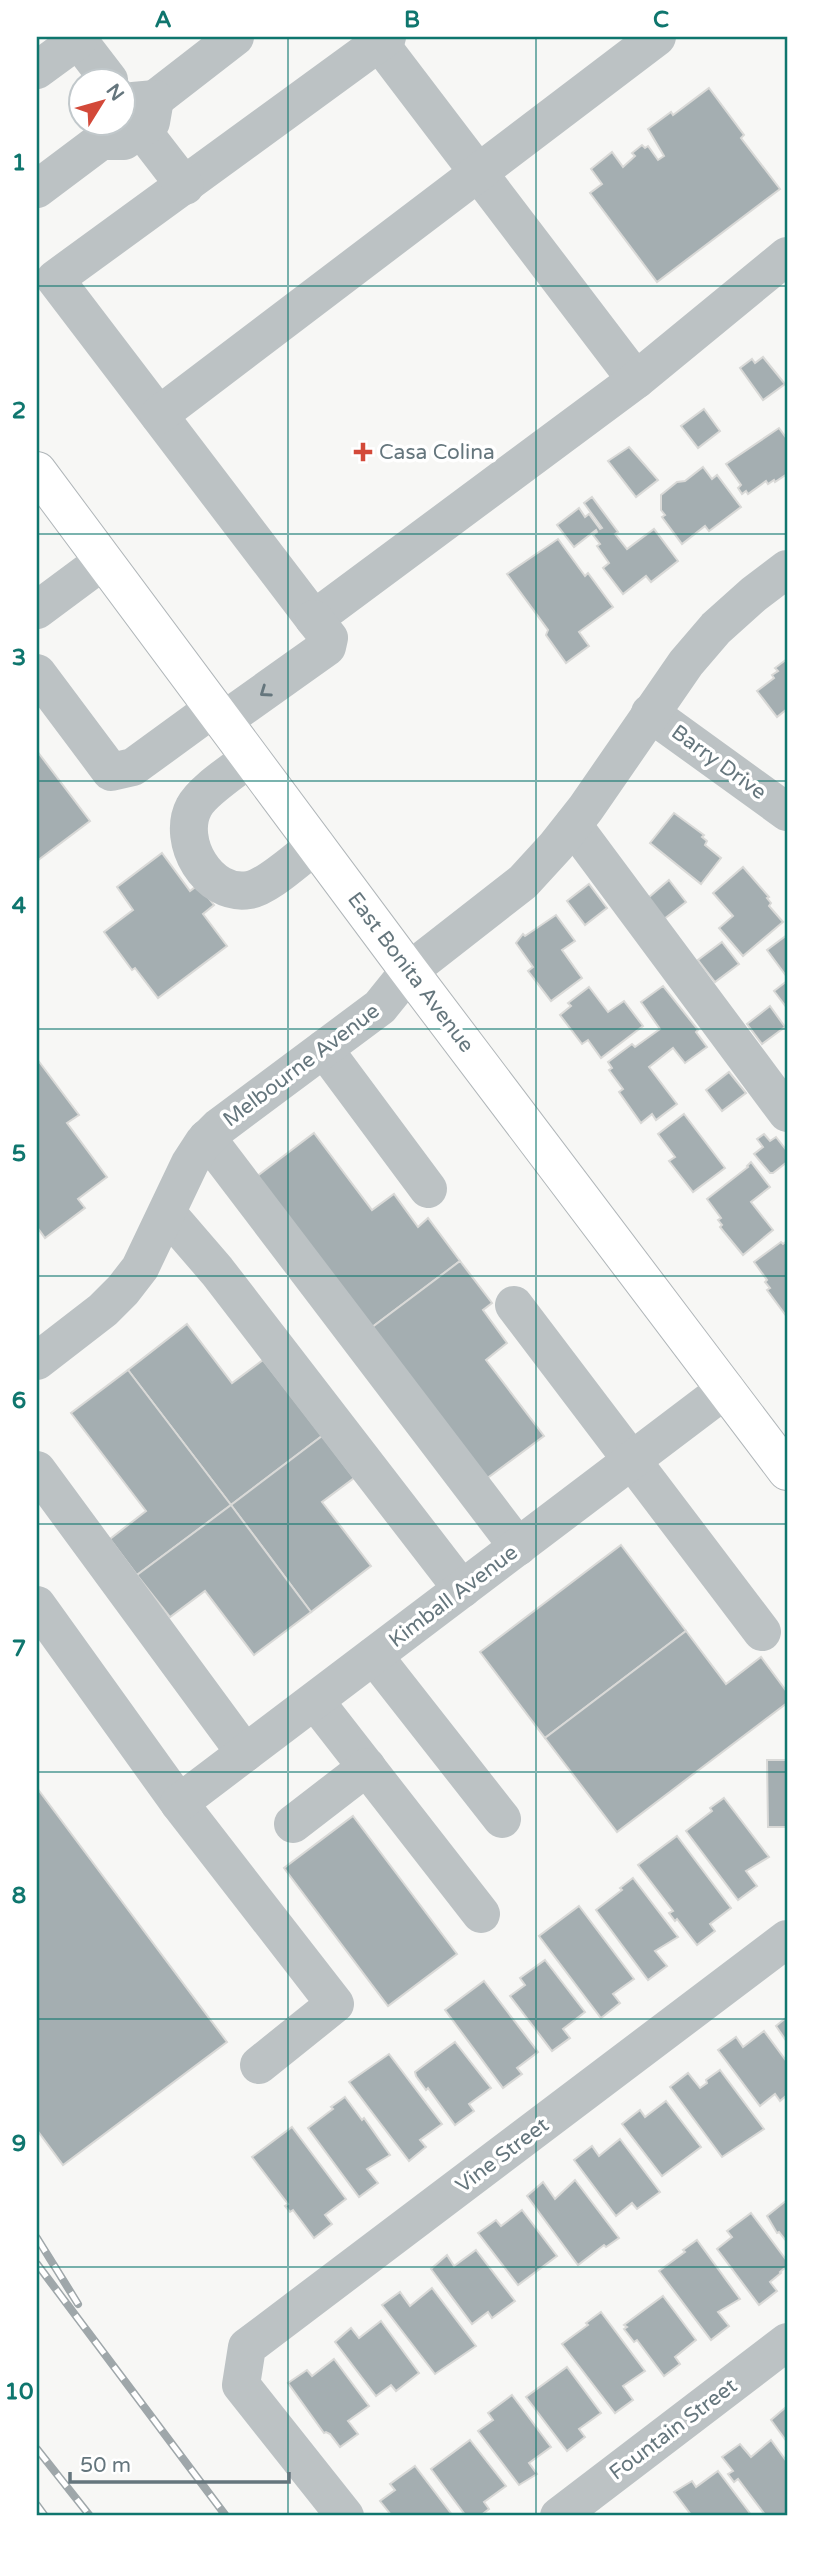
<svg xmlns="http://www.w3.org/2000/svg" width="824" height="2553" font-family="'Varela Round',sans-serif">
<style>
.building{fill:#a4aeb1;stroke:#d9d9d7;stroke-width:2}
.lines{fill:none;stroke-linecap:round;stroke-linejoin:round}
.major-casing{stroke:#b0b6b9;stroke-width:40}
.minor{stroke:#bcc2c4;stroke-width:38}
.major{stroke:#fff;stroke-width:38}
.rail-casing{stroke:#9fa7aa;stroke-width:8}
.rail{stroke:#fff;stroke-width:5;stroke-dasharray:16;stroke-linecap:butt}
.oneway{stroke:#65767d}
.grid{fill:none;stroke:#0f766e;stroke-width:2;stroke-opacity:0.55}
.poi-dot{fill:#d34939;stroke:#fff;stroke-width:2.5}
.labels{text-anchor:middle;stroke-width:7;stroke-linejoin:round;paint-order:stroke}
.poi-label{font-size:21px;fill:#65767d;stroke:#fff;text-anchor:start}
.street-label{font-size:21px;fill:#65767d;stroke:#fff}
.neatline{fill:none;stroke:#0f766e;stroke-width:2.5}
.grid-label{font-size:23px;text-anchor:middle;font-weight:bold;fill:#0f766e}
</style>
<rect width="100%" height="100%" fill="#f7f7f5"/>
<!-- building -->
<g class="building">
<polygon points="709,88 744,135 741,138 780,189 657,282 590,193 602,184 591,169 612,152 623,167 635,156 632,153 642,145 645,148 648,146 658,160 664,156 648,129 671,112 673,115"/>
<polygon points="763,357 785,384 763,400 740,368 752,359 755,363"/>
<polygon points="704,409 720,431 698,448 681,426"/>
<polygon points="779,428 787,439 787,474 775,482 774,480 768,484 766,481 748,494 746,491 742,494 738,488 741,485 726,464"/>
<polygon points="629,447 658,480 636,497 608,461"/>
<polygon points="703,467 712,479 717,475 741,507 709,531 705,526 682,544 662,517 665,515 661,510 661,495 677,482 685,481"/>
<polygon points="592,497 618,532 615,534 627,549 654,529 678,561 651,582 646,576 623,594 603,568 609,563 597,546 600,544 593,535 597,532 596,530 574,547 557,525 579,508 585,517 589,514 600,529 602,528 584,503"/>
<polygon points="558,539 585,576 588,573 613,607 579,632 589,646 566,663 546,635 548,630 507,574"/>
<polygon points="787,659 787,709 777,717 757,691 774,678 772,675 778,671 775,668"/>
<polygon points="37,751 90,821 37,861"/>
<polygon points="674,813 704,835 702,837 707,841 705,845 721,858 701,884 650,843"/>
<polygon points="162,853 190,891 198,885 214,905 203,914 227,946 158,998 135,968 132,970 104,932 133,910 117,887"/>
<polygon points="743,867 769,897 767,898 771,903 769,906 783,922 743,956 719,928 733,916 713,893"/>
<polygon points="669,880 686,902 664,919 648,898"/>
<polygon points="589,884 607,908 585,925 567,901"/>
<polygon points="556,915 575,941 562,950 582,978 551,1001 528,971 533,967 516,943 523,934 525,936"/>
<polygon points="787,935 787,977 767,950"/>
<polygon points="722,942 739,964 715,982 698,960"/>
<polygon points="787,981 787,1008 774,991"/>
<polygon points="663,986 698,1030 696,1032 707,1047 685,1063 673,1048 649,1067 677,1104 656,1120 652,1114 641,1123 619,1092 623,1089 609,1070 612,1068 608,1062 632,1044 635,1047 660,1029 641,1002"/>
<polygon points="589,987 608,1012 624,1001 643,1026 601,1058 588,1040 582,1044 560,1015 571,1006 568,1003"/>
<polygon points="770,1006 785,1027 762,1044 747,1024"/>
<polygon points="37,1059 79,1115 67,1123 107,1177 78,1199 85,1208 45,1238 37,1227"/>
<polygon points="729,1072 746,1093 722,1111 706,1090"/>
<polygon points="684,1114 725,1168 693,1192 669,1161 675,1157 658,1134"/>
<polygon points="314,1133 372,1210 394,1194 418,1227 428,1218 460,1261 371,1328 256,1177"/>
<polygon points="764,1134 770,1141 776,1137 787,1151 787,1162 773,1173 770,1173 754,1154 763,1147 757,1139"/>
<polygon points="751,1162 770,1187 751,1202 773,1230 743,1255 720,1227 722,1225 718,1220 721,1218 707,1199 748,1167 747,1166"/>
<polygon points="787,1241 787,1317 767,1290 770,1288 765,1282 767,1280 754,1262 781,1242 783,1244"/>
<polygon points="460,1261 492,1303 483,1310 507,1343 486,1360 544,1436 486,1479 371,1328"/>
<polygon points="187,1324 232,1383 263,1360 322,1436 231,1505 128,1370"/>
<polygon points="128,1370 231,1505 137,1575 110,1539 146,1511 71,1413"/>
<polygon points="322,1436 354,1478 322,1502 371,1566 311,1612 231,1505"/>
<polygon points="231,1505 311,1612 254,1655 205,1591 170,1617 137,1575"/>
<polygon points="621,1545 686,1631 545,1738 480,1652"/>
<polygon points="686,1631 726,1684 761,1657 787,1692 787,1703 617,1832 545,1738"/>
<polygon points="767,1760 787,1760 787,1827 768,1827"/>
<polygon points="37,1788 227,2042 63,2165 37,2130"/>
<polygon points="724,1798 769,1857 746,1871 757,1886 738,1900 686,1831 712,1811 710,1808"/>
<polygon points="353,1816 457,1954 388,2006 284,1868"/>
<polygon points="677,1836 731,1908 710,1924 715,1931 697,1945 677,1919 675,1921 669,1913 673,1911 638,1865"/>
<polygon points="633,1878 678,1937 655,1951 667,1966 648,1980 596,1910 622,1890 620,1888"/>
<polygon points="579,1906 634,1979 613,1994 620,2003 601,2018 539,1936"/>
<polygon points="545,1960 585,2012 563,2029 570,2038 552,2051 510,1996 525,1985 520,1978"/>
<polygon points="484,1981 538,2052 517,2068 522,2074 503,2088 445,2010"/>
<polygon points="787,2017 787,2042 776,2026"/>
<polygon points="764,2031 787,2062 787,2095 780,2101 775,2094 760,2106 718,2050 736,2037 743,2047"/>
<polygon points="455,2042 491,2088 469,2104 474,2111 455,2125 428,2088 426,2090 416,2076 415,2072"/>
<polygon points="389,2054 442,2124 420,2140 426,2147 409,2161 349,2082"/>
<polygon points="720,2070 764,2129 722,2157 670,2087 688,2073 700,2088 707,2083 706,2080"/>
<polygon points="345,2097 362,2120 364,2118 390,2155 367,2169 378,2183 359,2197 308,2128 333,2109 331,2107"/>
<polygon points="666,2101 701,2147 662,2176 622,2124 640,2110 645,2117"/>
<polygon points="292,2127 346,2199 325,2215 332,2224 314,2238 293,2210 290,2212 285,2206 288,2204 252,2157"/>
<polygon points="620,2139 660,2192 637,2209 632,2203 616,2216 574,2160 592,2146 599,2156"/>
<polygon points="575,2180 619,2238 606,2247 604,2245 578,2265 527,2196 543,2182 555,2199"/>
<polygon points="787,2200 787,2242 779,2232 777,2233 767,2216"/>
<polygon points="522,2210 557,2256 518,2285 478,2233 496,2220 501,2226"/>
<polygon points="751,2213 787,2261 787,2266 780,2272 781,2273 770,2282 777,2291 759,2305 717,2249 732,2237 727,2231"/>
<polygon points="697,2240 740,2299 718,2312 729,2326 711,2340 659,2271 685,2252 683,2250"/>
<polygon points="476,2250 515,2301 492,2318 488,2312 472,2324 431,2269 447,2255 454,2266"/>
<polygon points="432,2288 476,2346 435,2374 382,2305 400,2292 410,2306"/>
<polygon points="663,2296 696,2340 675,2357 680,2364 664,2376 637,2340 634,2342 624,2329 627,2327 624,2325"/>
<polygon points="601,2312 645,2371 623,2386 633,2400 615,2413 562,2344 588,2325 586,2323"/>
<polygon points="381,2321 419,2373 396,2391 391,2385 376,2396 335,2342 351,2328 359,2338"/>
<polygon points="334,2359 369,2406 348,2421 358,2434 340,2447 330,2434 326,2432 324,2433 288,2383 307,2370 312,2376"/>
<polygon points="567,2367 601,2413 579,2429 585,2437 567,2451 526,2397"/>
<polygon points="512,2395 551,2447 529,2463 537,2474 519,2485 478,2431 493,2420 488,2413"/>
<polygon points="786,2407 787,2408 787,2442 771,2420"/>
<polygon points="470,2440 506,2486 484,2502 489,2509 480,2516 466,2516 431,2469"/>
<polygon points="771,2440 787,2462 787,2516 766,2516 738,2479 734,2482 728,2474 733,2471 722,2457 740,2444 751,2457"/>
<polygon points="415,2466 453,2516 392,2516 380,2501 395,2490 390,2484"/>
<polygon points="718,2471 752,2516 692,2516 674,2492 692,2481 696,2487"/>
</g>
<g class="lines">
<defs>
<polyline id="major" points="37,471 409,971 787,1471"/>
</defs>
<!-- major casing -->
<use href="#major" class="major-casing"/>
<!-- minor -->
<g class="minor">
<polyline points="76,37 109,80"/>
<polyline points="375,37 636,380"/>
<polyline points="387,37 55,279 314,619 636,380 787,256"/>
<polyline points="37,70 78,40"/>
<polyline points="155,99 235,37"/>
<polyline points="141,129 185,186"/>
<polyline points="101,141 124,141 151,122 155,99 133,101 122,110"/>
<polyline points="37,189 101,141 111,122"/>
<polyline points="159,415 657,37"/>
<polyline points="37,610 103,561"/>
<polyline points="37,673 111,772 133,767 214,708"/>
<polyline points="650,713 787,812"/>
<polyline points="223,721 327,647 329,638 314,619"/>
<path d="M 250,758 C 235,770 202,791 194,807 C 176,841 208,897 249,890 C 268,887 299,857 316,845"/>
<polyline points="573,825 787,1113"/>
<polyline points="324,1049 428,1189"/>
<polyline points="207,1138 518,1547"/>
<polyline points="167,1213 217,1271 462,1589"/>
<polyline points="514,1305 762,1632"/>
<polyline points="37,1361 103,1310 123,1290 140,1268 190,1163 203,1143 219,1127 380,1007 409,971 523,882 556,846 586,808 686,663 716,628 754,594 787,569"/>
<polyline points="37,1470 245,1753"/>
<polyline points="37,1605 179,1803 335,2004 259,2065"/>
<polyline points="374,1656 502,1819"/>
<polyline points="315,1701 481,1914"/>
<polyline points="179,1803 726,1389"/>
<polyline points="293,1824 367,1767"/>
<polyline points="345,2516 241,2385 247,2347 787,1939"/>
<polyline points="559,2516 787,2342"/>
</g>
<!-- major -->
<use href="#major" class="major"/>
<defs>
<g id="rail">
<polyline points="37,2238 78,2304"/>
<polyline points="37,2264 226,2516"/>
<polyline points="37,2449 90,2516"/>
<polyline points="37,2505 45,2516"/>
</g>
</defs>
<!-- rail casing -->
<use href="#rail" class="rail-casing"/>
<!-- rail -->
<use href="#rail" class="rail"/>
</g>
<!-- one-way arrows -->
<defs><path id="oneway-chevron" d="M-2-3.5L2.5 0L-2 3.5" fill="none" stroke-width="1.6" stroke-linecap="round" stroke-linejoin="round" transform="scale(1.75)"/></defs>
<use class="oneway" href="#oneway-chevron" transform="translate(265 692) rotate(145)"/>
<!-- grid -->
<path class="grid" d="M 288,37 L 288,2516M 536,37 L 536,2516M 37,286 L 787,286M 37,534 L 787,534M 37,781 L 787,781M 37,1029 L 787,1029M 37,1276 L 787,1276M 37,1524 L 787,1524M 37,1772 L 787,1772M 37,2019 L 787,2019M 37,2267 L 787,2267"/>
<!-- markers -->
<path class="poi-dot" d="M359.5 441.5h7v7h7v7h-7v7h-7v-7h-7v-7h7z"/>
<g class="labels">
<!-- poi labels -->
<g class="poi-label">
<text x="379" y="459">Casa Colina</text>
</g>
<!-- street labels -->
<g class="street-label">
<text transform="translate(719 762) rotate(36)" y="7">Barry Drive</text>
<text transform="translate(411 972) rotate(53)" y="7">East Bonita Avenue</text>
<text transform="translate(301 1065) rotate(-37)" y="7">Melbourne Avenue</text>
<text transform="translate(453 1596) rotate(-37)" y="7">Kimball Avenue</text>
<text transform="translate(502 2155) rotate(-37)" y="7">Vine Street</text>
<text transform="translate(673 2429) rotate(-37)" y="7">Fountain Street</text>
</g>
</g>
<!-- border -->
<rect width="824" height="2553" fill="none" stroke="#ffffff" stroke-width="77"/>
<!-- north arrow -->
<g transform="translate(102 102) rotate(53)"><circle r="33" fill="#ffffff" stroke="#c1c8cb" stroke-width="2"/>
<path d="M0-5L12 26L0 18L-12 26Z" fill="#d34939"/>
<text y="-10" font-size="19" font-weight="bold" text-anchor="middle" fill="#65767d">N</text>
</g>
<!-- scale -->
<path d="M70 2472v10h219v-10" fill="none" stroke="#65767d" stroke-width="3.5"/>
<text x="80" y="2472" font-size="21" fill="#65767d" stroke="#ffffff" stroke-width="5" paint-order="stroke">50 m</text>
<rect x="38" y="38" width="748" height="2476" class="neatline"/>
<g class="grid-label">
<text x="163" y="27">A</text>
<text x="412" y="27">B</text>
<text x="661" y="27">C</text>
<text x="19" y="170">1</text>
<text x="19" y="418">2</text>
<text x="19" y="665">3</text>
<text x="19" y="913">4</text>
<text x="19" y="1161">5</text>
<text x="19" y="1408">6</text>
<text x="19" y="1656">7</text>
<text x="19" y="1903">8</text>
<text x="19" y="2151">9</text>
<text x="19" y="2399">10</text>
</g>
</svg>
